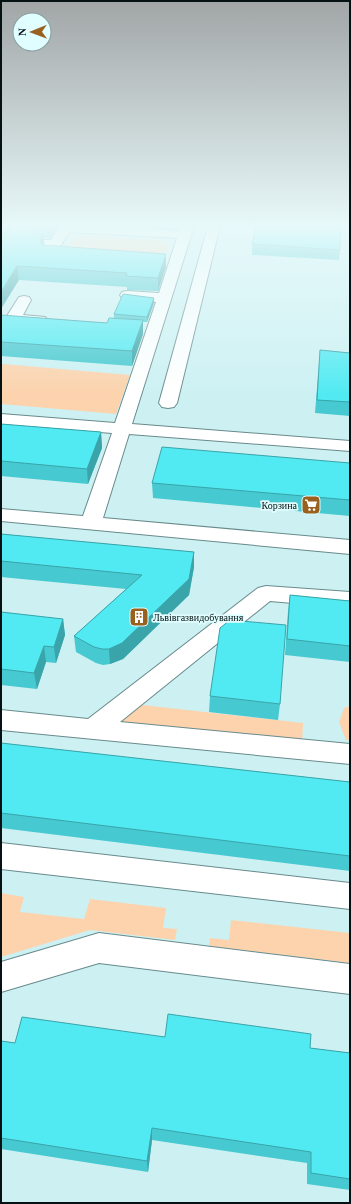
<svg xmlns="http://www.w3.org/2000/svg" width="351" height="1204" font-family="Georgia,serif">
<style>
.green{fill:#fcd3ad}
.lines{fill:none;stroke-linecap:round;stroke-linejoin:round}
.minor-casing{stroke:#688a8c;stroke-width:2}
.minor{fill:#fff;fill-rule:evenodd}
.wall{fill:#46c9d0}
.shaded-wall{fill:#39a4a9}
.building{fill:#51eaf2;stroke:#39a4a9}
.labels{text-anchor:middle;stroke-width:3.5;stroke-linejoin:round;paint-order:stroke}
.poi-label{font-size:10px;fill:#051112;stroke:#e0fdff;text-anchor:end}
</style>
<rect width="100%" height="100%" fill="#cdf1f3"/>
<!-- green -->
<g class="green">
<polygon points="86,235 156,240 165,242 169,246 167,251 157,254 74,248 69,243 72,239"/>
<polygon points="2,364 3,364 130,375 116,414 1,404 1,367"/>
<polygon points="125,703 303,723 302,745 120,724"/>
<polygon points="350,706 350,740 346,740 339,722 344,708"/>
<polygon points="1,893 24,897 20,912 84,919 90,899 166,908 163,928 177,929 175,940 90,930 1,957"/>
<polygon points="231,920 350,933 350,963 209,946 210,938 229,940"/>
</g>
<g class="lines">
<defs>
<g id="minor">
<polygon points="60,226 103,226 180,231 181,226 194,226 132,424 350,441 350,451 129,434 103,518 350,540 350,554 1,521 1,509 83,516 112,433 1,424 1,414 115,423 156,302 122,298 120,295 122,292 127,291 159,293 177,238 69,232 60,247 55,248 37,246 35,243 37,240 51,240"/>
<polygon points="208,226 220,226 177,403 174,407 168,408 162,407 159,403"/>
<polygon points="24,296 29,297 31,300 23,315 45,317 48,320 45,323 40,325 8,322 5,319 19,297"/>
<polygon points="266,586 350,592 350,608 270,601 120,722 350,744 350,764 1,730 1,710 88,719 258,588"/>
<polygon points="1,843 350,883 350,909 1,869"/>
<polygon points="99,933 350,964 350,994 99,963 1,992 1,962"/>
</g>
</defs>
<!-- minor casing -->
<use href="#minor" class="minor-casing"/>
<!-- minor -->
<use href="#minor" class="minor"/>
</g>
<!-- wall -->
<g class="wall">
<polygon points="6,226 58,226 50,238 44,238 44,245 166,254 166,267 158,291 127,290 127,287 19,280 6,232"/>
<polygon points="132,226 180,226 179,229"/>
<polygon points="252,244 340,250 339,260 252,255"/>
<polygon points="154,303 147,322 143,322 143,334 132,366 1,356 1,315 107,323 114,318 114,314"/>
<polygon points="320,350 350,353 350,416 315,413"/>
<polygon points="1,424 101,432 102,448 88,484 1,476"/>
<polygon points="350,463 350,516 153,498 152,483"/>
<polygon points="1,534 194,552 194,567 189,595 123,659 110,664 103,665 96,663 76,652 74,636 126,589 1,577"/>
<polygon points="290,595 350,601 350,662 285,655 288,611"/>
<polygon points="1,612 63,619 65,635 56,663 46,662 37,689 1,685"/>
<polygon points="210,696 280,704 278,720 209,712"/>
<polygon points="1,743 350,782 350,871 1,828"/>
<polygon points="165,1037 310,1048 350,1053 350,1190 307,1184 307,1163 152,1140 148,1172 1,1149 1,1041 15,1043"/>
</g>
<!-- shaded-wall -->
<g class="shaded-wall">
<polygon points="35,226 36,226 37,238 32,229"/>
<polygon points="49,226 58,226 50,238"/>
<polygon points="43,235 45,248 40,240"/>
<polygon points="166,254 166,267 158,291 158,278"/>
<polygon points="17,266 19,280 1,309 1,292"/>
<polygon points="154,298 154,303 147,322 147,317"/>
<polygon points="143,320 143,334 132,366 132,351"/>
<polygon points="101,432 102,448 88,484 87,469"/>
<polygon points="194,552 194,567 189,595 123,659 110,664 109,649"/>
<polygon points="63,619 65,635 56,663 54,647"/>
<polygon points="44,646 46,662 37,689 34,673"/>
<polygon points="152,1128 152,1140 148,1172 147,1161"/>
</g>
<!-- building -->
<g class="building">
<polygon points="10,226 35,226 32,229 35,234 43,235 40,240 42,245 166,254 158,278 126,276 127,273 17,266 1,292 1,233 9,232 11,227"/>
<polygon points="256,226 341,226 340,250 252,244"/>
<polygon points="123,294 154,298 147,317 114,314"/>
<polygon points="1,315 107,323 109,318 143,320 132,351 1,342"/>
<polygon points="320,350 350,353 350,402 317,400"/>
<polygon points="1,424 101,432 87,469 1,461"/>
<polygon points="162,447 350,463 350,500 152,483"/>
<polygon points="1,534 194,552 189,579 122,643 109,649 102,649 94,647 74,636 142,575 1,561"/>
<polygon points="290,595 350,601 350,646 287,639"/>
<polygon points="1,612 63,619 54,647 44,646 34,673 1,669"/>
<polygon points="230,620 286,625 280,704 210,696 220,628"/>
<polygon points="1,743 350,782 350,856 1,813"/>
<polygon points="168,1014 311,1034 310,1048 350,1053 350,1179 311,1173 311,1152 152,1128 147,1161 1,1138 1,1041 15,1043 22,1017 165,1037"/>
</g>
<!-- sky -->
<linearGradient id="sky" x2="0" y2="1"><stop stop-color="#a1a5a6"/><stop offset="0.57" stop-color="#e8f9fa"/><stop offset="1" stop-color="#e8f9fa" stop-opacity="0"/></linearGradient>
<rect width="351" height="395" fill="url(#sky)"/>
<!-- icons -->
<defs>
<symbol id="supermarket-square" viewBox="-11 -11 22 22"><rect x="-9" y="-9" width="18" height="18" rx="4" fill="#9a611e" stroke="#e0fdff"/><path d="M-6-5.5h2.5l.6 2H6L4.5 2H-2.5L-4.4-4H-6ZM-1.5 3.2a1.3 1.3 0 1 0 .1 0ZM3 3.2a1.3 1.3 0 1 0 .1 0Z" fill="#fff"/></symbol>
<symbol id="building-square" viewBox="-11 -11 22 22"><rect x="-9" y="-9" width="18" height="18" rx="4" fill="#9a611e" stroke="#e0fdff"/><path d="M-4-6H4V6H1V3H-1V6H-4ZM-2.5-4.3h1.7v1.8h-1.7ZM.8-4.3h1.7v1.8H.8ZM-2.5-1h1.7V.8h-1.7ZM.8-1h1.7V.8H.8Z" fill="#fff"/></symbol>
</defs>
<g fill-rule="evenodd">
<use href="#supermarket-square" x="300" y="494" width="22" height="22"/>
<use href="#building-square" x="128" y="606" width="22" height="22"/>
</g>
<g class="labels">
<!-- poi labels -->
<g class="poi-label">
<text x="297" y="509">Корзина</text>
<text x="153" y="621" text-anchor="start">Львівгазвидобування</text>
</g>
</g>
<!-- border -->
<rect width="351" height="1204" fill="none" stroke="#051112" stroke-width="4"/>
<!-- north arrow -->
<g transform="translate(32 32) rotate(269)"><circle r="19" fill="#e0fdff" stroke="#889fa0"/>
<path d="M0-3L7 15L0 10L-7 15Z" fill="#9a611e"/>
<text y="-6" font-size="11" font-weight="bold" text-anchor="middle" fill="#051112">N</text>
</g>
</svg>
